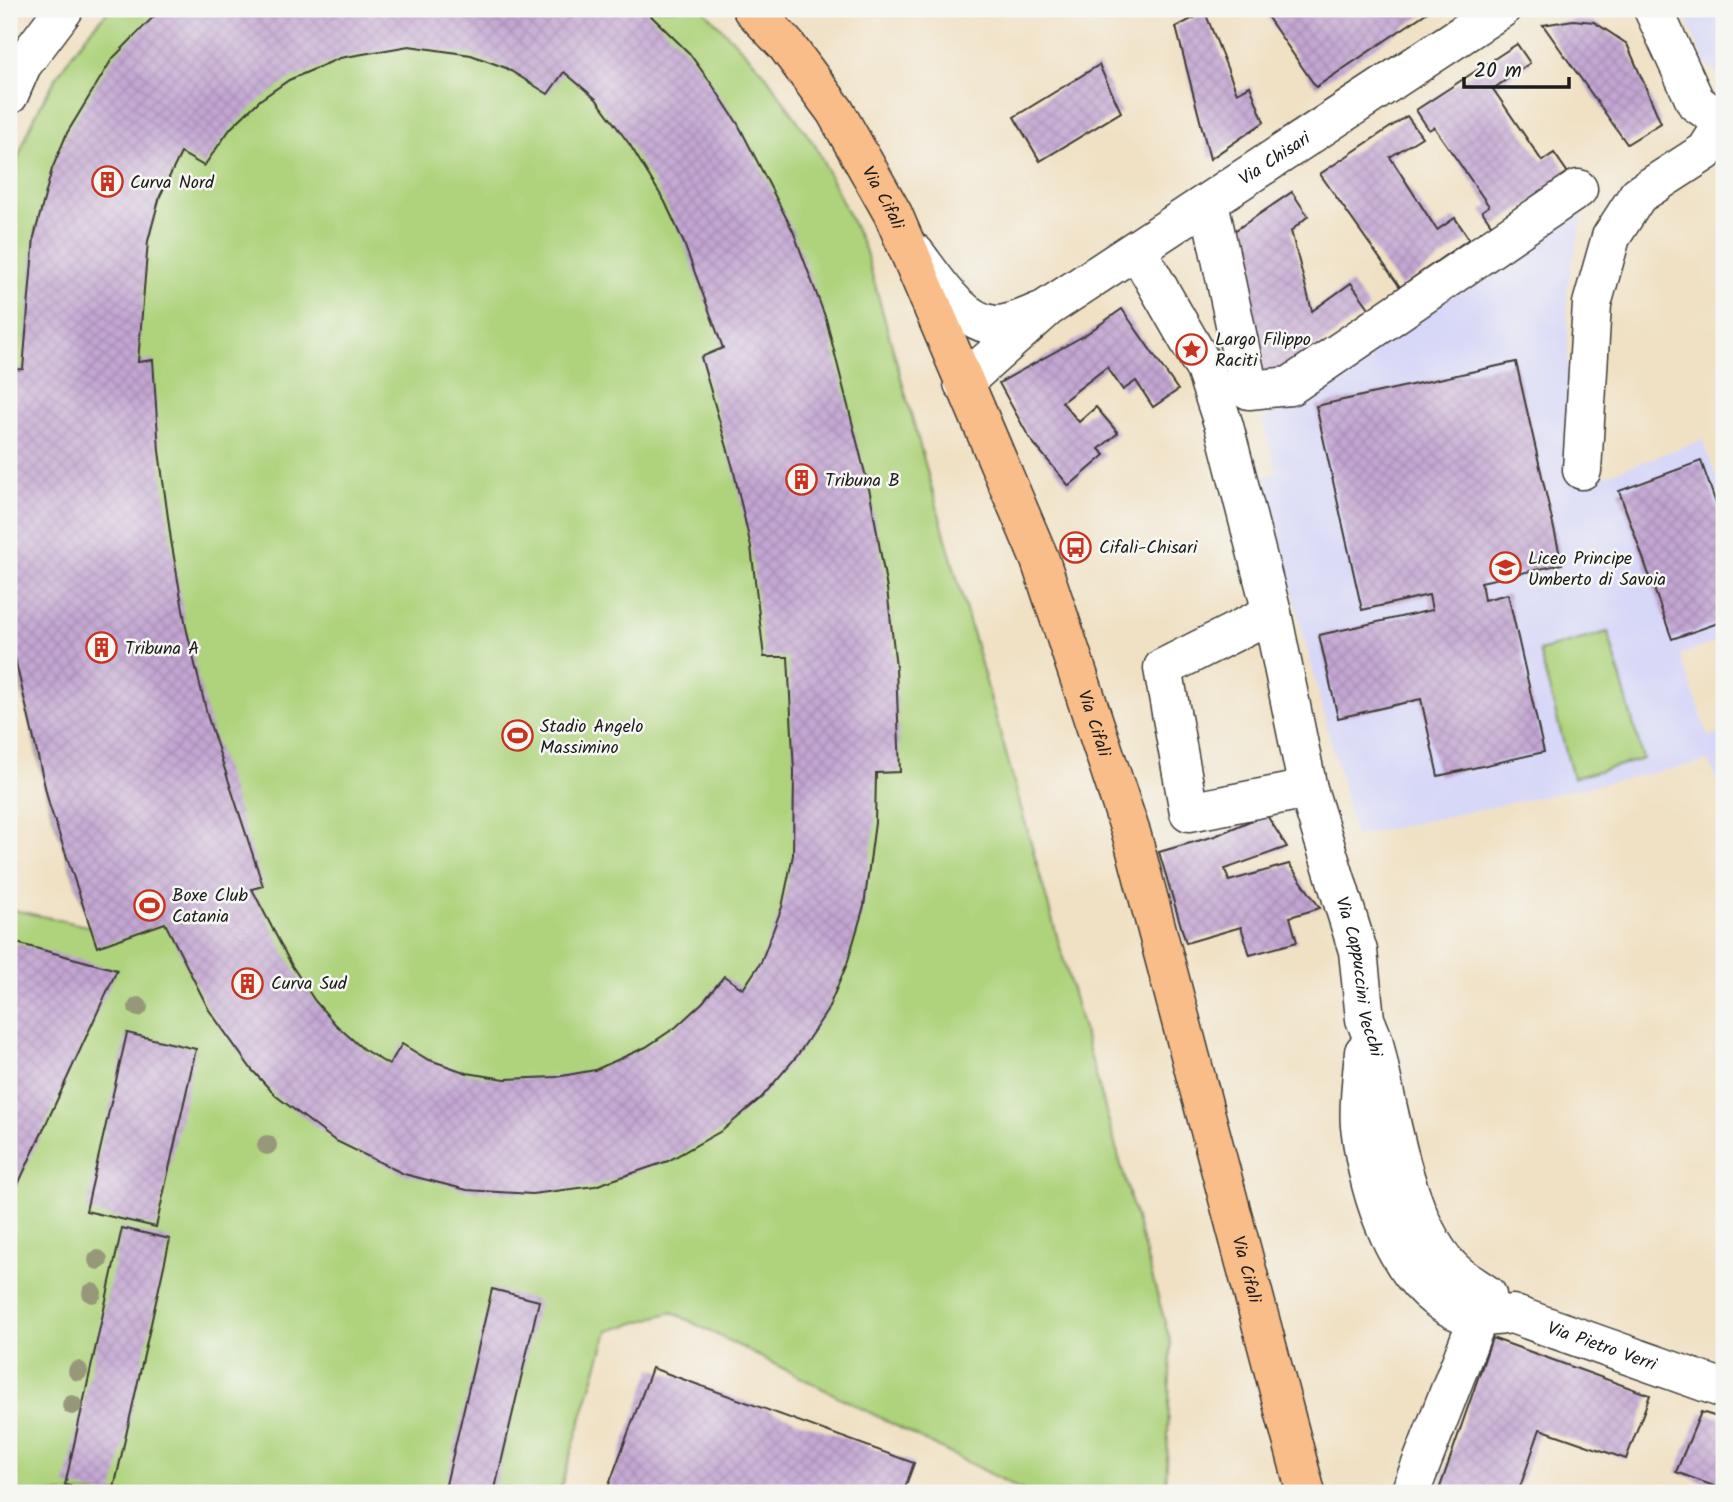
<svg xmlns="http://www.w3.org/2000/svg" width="1733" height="1502" font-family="Kalam,sans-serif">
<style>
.built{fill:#d7d7f8}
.pitch{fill:#aed37c;stroke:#65784c;stroke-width:2}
.building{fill:url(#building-cross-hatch);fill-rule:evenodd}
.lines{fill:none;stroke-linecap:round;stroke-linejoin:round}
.minor-casing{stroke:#3c3a35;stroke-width:41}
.major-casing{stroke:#3c3a35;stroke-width:41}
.minor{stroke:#fff;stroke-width:38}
.major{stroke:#f8bd88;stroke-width:38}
.tree{fill:#97987a}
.labels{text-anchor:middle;stroke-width:5;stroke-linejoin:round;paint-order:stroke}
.street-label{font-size:18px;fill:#1c1c1c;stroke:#f6f6f2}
.poi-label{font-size:18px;fill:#1c1c1c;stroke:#f6f6f2;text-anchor:start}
</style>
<defs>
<pattern id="building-cross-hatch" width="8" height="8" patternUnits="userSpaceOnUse" patternTransform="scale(1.75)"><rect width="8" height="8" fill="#c3a6d2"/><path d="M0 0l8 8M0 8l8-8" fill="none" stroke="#a78eb4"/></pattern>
</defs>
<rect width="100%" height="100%" fill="#f6f6f2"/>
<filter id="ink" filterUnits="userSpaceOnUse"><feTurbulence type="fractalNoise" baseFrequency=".0143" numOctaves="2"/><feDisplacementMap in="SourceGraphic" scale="14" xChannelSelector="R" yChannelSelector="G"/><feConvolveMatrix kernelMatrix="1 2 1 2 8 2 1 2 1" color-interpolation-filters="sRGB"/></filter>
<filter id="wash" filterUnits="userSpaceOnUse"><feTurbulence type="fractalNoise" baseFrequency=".00686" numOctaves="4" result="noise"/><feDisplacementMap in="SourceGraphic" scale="28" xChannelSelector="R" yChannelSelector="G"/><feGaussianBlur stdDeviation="1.57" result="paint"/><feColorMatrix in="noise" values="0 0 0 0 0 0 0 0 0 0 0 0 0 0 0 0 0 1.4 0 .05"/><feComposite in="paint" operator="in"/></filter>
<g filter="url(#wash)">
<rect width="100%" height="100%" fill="#f0e1c4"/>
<!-- built -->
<g class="built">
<polygon points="1682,9 1724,9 1724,79 1706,64"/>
<polygon points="1588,193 1567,287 1570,472 1599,469 1604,476 1702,440 1724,496 1724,639 1680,655 1709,737 1724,732 1724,799 1709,761 1355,836 1263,476 1277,473 1262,419"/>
</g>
<!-- pitch -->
<g class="pitch">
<path d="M 110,9 L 703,9 L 762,70 L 816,147 L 865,249 L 1171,1344 L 1166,1493 L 1028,1493 L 672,1312 L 608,1331 L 559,1493 L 9,1493 L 9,909 L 91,927 L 49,804 L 9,633 L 9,195 C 21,127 63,57 110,9 Z"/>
<polygon points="1608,632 1643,759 1573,778 1539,651"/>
</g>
<g id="blocks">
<!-- building -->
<g class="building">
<path d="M 161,9 L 644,9 L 689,53 L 713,86 L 738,124 L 793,231 L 826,319 L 870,493 L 887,589 L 896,667 L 900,772 L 876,773 L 875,823 L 864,906 L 847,964 L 827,1011 L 797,1056 L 762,1097 L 723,1130 L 668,1161 L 595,1186 L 532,1194 L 467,1190 L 404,1174 L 334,1140 L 276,1096 L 252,1070 L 209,1010 L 165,923 L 97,947 L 49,804 L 9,633 L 9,370 L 23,369 L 34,237 L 52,169 L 67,133 L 112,59 ZM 409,46 L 471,55 L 506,68 L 548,94 L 564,72 L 596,99 L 630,145 L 665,202 L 683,241 L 723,348 L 701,357 L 733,468 L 751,547 L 764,657 L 788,657 L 794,772 L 793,855 L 782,907 L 761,962 L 743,989 L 724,976 L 703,1002 L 676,1027 L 646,1047 L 595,1070 L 556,1077 L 505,1079 L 467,1073 L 427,1059 L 402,1044 L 389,1065 L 363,1049 L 335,1024 L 315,1001 L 292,966 L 252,889 L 263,886 L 208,718 L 186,627 L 171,540 L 159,451 L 153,360 L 138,362 L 148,241 L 160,196 L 181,153 L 204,166 L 231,128 L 260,100 L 289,80 L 340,58 Z"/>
<polygon points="1262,9 1432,9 1316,87"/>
<polygon points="1205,12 1237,93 1250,86 1264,122 1210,159 1176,27"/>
<polygon points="1573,20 1594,22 1627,44 1661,123 1627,144 1543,25"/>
<polygon points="1517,44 1530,63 1493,89 1542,161 1554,153 1570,176 1493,227 1482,211 1489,206 1434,127 1429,130 1416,110"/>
<polygon points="1099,65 1121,112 1040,161 1014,117"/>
<polygon points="1407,116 1422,137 1390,157 1437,230 1455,218 1469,239 1400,287 1320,174"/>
<polygon points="1292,192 1308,216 1291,231 1312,311 1351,283 1369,308 1282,374 1253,377 1224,238"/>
<polygon points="1122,309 1178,390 1153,407 1136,381 1123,390 1107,367 1062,402 1079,422 1096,407 1118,433 1099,449 1105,455 1069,486 1030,439 999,383 1085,335"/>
<polygon points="1516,362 1562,564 1481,582 1484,600 1508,594 1544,752 1438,776 1421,699 1338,718 1319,635 1432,610 1429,595 1362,610 1316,406"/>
<polygon points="1701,461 1724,526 1724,621 1672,639 1619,491"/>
<polygon points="1266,814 1287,847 1225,869 1229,881 1289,864 1320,908 1290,917 1297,942 1250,955 1241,927 1186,943 1159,852 1215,836"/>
<polygon points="9,941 117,970 15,1191 9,1189"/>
<polygon points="127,1033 196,1049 156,1227 86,1211"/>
<polygon points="122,1228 170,1239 113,1493 102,1493 65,1485"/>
<polygon points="492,1289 539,1301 494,1493 444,1493"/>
<polygon points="1492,1338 1650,1395 1626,1459 1540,1429 1518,1493 1438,1493"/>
<polygon points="652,1368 914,1463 903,1493 606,1493"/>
<polygon points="1701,1412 1724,1419 1724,1493 1719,1493 1722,1489 1676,1472"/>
</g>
</g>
</g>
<g filter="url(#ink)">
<use href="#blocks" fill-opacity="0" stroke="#3c3a35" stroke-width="2"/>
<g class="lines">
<defs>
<g id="minor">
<polyline points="1653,9 1696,103 1724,122"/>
<polyline points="9,95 22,65 64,9"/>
<polyline points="1209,202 1249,390 1290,386 1578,189"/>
<path id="s1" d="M 1137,250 L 1205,369 L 1224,426 L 1272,613 L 1308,789 L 1358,951 L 1365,1019 L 1373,1039 C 1389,1105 1403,1216 1449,1266 C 1459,1278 1475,1286 1487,1295 L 1410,1493"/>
<path d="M 915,253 C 934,277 961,324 996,325 C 1011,325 1026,317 1039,312"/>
<path id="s2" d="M 963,383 L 1047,308 L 1501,9"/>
<polyline points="1582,470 1592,304 1611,237 1638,195 1706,151 1724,122"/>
<polyline points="1272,613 1163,668 1189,812 1308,789"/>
<path id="s3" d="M 1364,1052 C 1362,1076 1358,1103 1360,1126 C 1368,1192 1395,1288 1464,1314 C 1480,1319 1496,1316 1512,1314 L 1724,1389"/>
</g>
<g id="major">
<path id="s4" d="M 752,9 L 786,45 L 835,111 L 893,214 L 1040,560 L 1132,836 L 1306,1493"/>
</g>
</defs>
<!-- minor casing -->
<use href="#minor" class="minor-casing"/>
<!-- major casing -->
<use href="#major" class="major-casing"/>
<!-- minor -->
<use href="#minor" class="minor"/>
<!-- major -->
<use href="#major" class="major"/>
</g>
<!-- trees -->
<g class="tree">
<circle cx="138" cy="1007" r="10"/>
<circle cx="267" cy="1145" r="10"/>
<circle cx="98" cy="1260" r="10"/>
<circle cx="92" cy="1293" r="10"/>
<circle cx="78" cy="1371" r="10"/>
<circle cx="72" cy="1405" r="10"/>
</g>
</g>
<!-- icons -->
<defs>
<symbol id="building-ring" viewBox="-11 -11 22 22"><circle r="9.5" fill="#f6f6f2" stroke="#c8321e" stroke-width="1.5"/><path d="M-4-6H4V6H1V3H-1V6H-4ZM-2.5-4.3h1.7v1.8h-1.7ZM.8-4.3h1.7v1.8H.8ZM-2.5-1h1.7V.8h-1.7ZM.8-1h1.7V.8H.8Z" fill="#c8321e"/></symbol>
<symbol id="sight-ring" viewBox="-11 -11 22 22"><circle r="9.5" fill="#f6f6f2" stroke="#c8321e" stroke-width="1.5"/><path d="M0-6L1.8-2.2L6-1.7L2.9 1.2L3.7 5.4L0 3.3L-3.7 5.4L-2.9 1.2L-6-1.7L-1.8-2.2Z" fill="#c8321e"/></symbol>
<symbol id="bus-ring" viewBox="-11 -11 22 22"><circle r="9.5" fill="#f6f6f2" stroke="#c8321e" stroke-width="1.5"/><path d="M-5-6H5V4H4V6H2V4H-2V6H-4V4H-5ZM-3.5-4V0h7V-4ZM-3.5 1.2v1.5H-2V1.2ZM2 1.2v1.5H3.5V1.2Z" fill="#c8321e"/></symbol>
<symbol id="school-ring" viewBox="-11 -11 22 22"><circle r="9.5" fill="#f6f6f2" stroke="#c8321e" stroke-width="1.5"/><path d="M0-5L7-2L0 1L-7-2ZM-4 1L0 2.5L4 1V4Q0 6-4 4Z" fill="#c8321e"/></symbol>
<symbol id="stadium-ring" viewBox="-11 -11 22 22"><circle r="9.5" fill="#f6f6f2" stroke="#c8321e" stroke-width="1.5"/><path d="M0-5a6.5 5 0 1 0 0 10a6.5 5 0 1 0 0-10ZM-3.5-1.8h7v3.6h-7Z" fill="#c8321e"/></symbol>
</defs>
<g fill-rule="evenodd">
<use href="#building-ring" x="90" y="164" width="35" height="35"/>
<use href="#sight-ring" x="1174" y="332" width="35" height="35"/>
<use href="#building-ring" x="784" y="462" width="35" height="35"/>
<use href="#bus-ring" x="1058" y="530" width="35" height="35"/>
<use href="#school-ring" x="1488" y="550" width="35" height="35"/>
<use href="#building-ring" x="84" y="630" width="35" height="35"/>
<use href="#stadium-ring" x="500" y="718" width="35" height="35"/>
<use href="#stadium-ring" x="132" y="888" width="35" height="35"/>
<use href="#building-ring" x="230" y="966" width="35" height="35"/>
</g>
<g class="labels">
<!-- street labels -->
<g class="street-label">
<text dy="6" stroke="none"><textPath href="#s2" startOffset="385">Via Chisari</textPath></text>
<text dy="6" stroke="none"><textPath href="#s4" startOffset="231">Via Cifali</textPath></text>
<text dy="6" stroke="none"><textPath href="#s4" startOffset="798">Via Cifali</textPath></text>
<text dy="6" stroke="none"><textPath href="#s1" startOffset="765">Via Cappuccini Vecchi</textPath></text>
<text dy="6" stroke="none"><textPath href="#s4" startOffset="1365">Via Cifali</textPath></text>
<text dy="6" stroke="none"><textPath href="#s3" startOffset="443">Via Pietro Verri</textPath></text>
</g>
<!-- poi labels -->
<g class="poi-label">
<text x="130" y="188">Curva Nord</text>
<text x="1215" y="345">Largo Filippo<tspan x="1215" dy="21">Raciti</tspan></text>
<text x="825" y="486">Tribuna B</text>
<text x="1099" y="553">Cifali-Chisari</text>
<text x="1528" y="564">Liceo Principe<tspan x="1528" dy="21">Umberto di Savoia</tspan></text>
<text x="125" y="654">Tribuna A</text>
<text x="540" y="732">Stadio Angelo<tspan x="540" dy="21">Massimino</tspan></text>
<text x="172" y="901">Boxe Club<tspan x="172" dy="21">Catania</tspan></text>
<text x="271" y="989">Curva Sud</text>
</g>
</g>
<!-- margin -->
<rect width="1733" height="1502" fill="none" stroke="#f6f6f2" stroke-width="35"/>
<!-- scale -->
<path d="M1464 77v10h105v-10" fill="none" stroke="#1c1c1c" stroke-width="3.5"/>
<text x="1474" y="77" font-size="21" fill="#1c1c1c" stroke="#f6f6f2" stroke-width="5" paint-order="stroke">20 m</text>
</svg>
